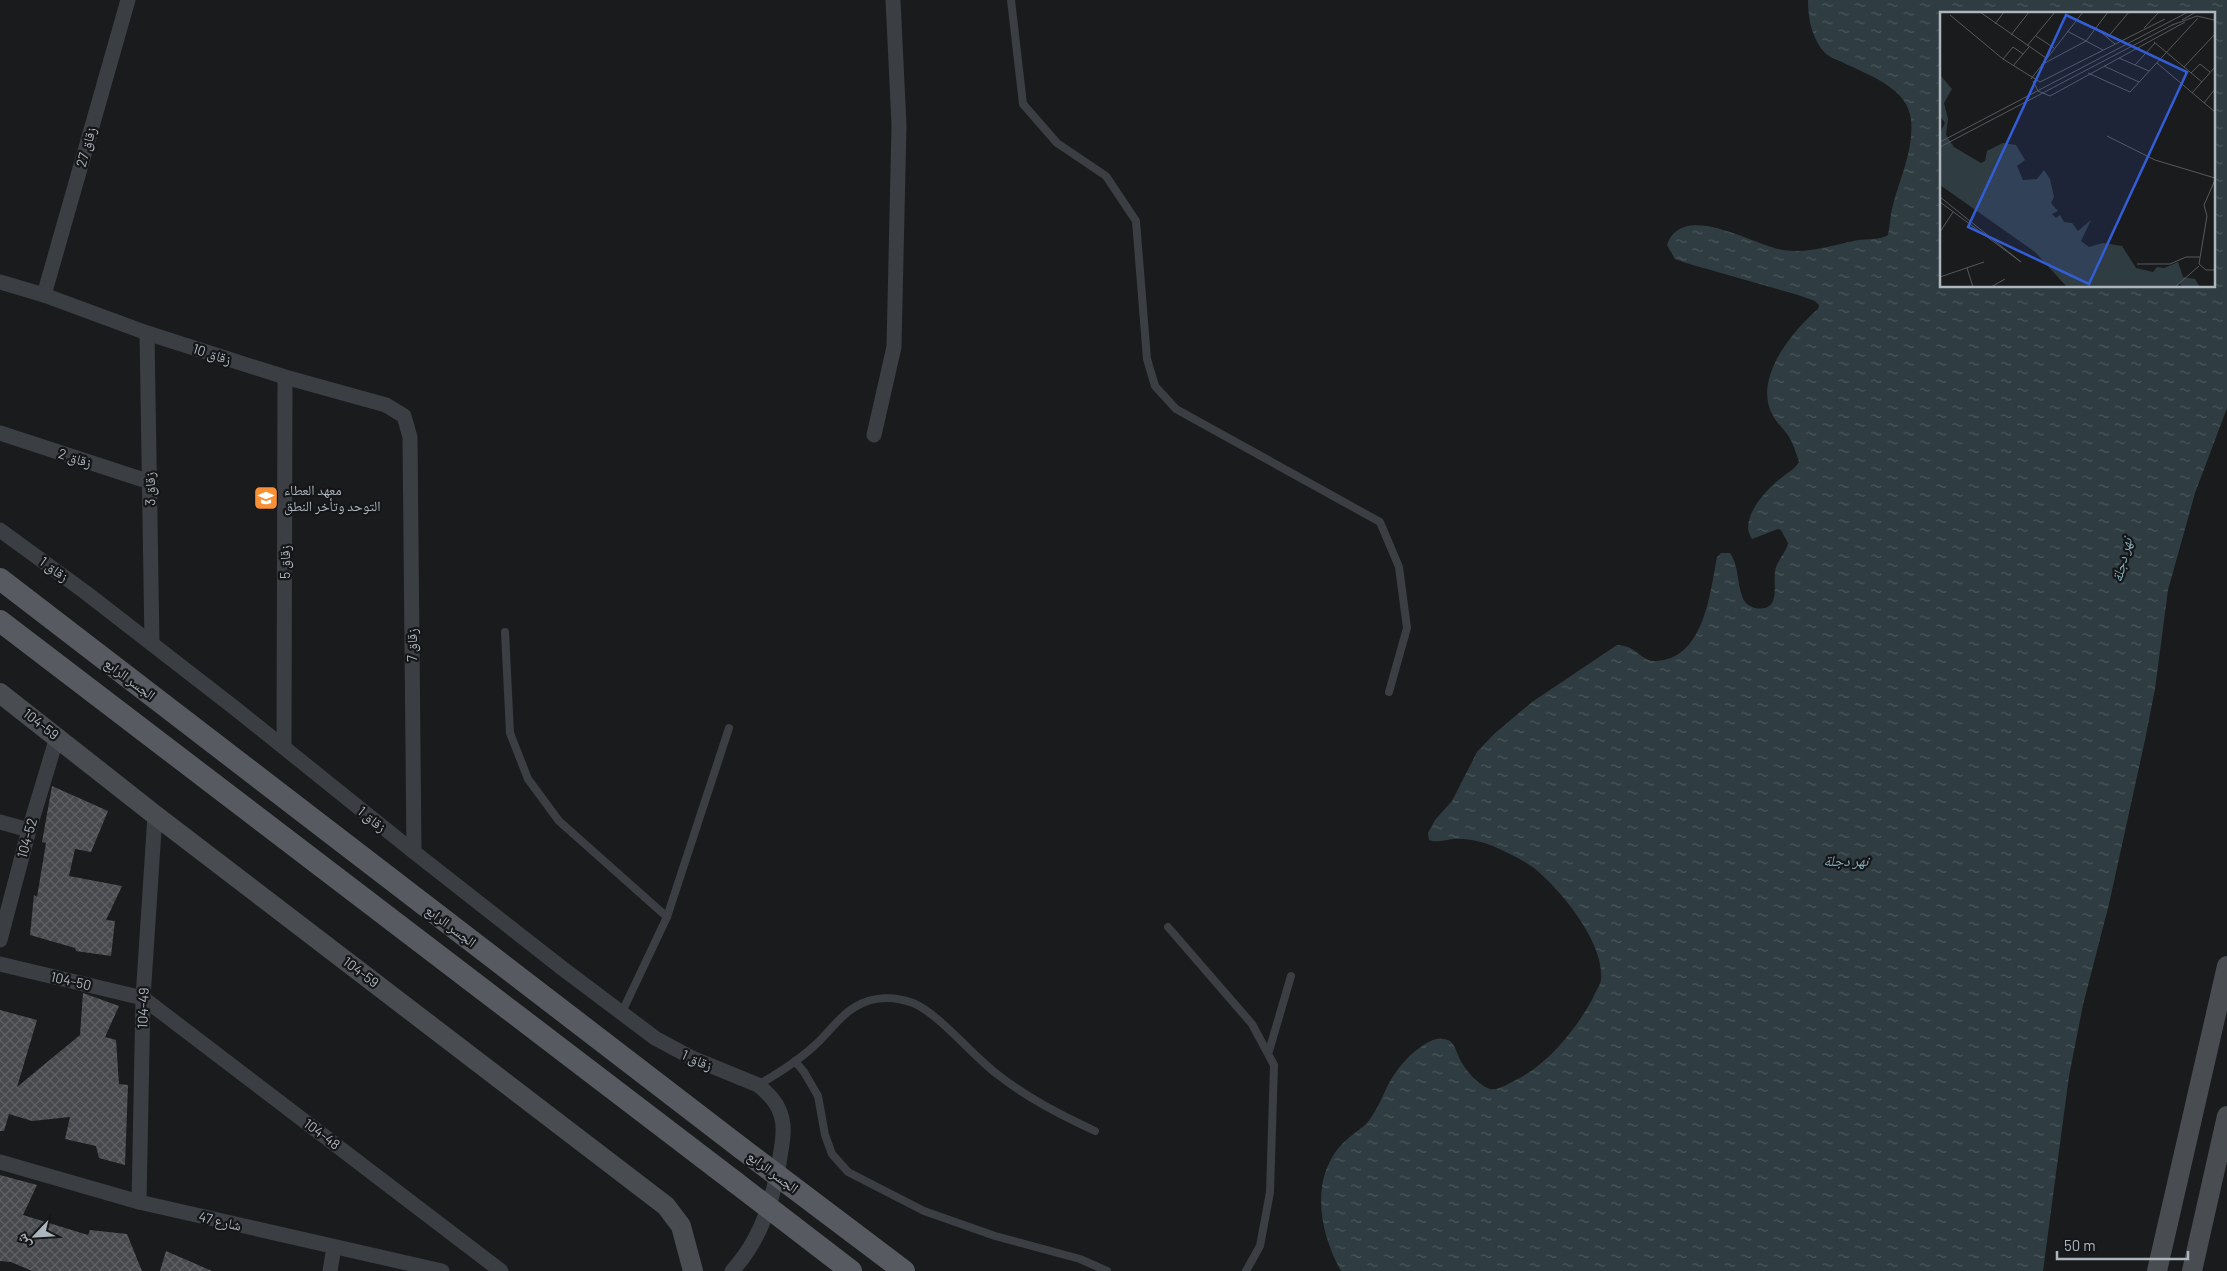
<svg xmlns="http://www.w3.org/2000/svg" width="2227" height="1271" font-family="Barlow,'Noto Naskh Arabic',sans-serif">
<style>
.water{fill:url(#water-ripples);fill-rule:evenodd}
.building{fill:url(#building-cross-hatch)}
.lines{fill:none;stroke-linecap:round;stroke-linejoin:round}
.lane{stroke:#3b3e42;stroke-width:8}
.street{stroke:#3b3e42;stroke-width:15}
.secondary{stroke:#494d52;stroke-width:20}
.primary{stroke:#575b61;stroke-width:22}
.primary-bridge{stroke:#575b61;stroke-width:22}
.labels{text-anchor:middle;stroke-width:4.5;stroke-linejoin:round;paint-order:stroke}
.street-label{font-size:14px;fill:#adb5bd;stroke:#151618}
.poi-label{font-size:14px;fill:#adb5bd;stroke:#151618;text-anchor:start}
.water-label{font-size:15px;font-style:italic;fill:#83aab8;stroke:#151618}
.inset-road{fill:none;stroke:#55595d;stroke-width:1}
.view{fill:#335dd4;fill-opacity:0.15;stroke:#335dd4;stroke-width:2.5}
.inset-edge{fill:none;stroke:#adb5bd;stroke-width:2.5}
</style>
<defs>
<pattern id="water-ripples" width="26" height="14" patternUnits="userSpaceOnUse" patternTransform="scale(1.25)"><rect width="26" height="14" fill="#2f3d42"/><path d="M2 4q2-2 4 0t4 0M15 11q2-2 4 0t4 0" fill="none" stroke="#4a575b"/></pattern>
<pattern id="building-cross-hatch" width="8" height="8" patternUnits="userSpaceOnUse" patternTransform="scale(1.25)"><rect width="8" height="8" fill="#47494d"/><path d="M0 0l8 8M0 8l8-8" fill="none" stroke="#5f6165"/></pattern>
</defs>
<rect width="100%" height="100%" fill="#1a1b1d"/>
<!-- water -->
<path class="water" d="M 1808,0 L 2227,0 L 2227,408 L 2195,493 L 2168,590 L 2155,689 L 2145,740 L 2109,904 L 2083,1005 L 2069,1076 L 2043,1271 L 1341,1271 C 1319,1232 1309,1177 1344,1142 C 1350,1136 1358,1131 1365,1125 C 1370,1120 1374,1113 1378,1106 C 1381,1101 1383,1095 1386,1089 C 1396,1069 1412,1049 1433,1040 C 1438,1038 1447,1038 1451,1042 C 1456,1047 1458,1057 1462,1063 C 1466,1071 1480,1086 1490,1089 C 1498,1091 1511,1082 1518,1079 C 1550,1062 1576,1029 1593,998 C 1595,992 1600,986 1601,980 C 1605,943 1561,890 1534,868 C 1522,859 1506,852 1493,846 C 1480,841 1466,838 1452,839 C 1444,840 1437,843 1429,840 L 1428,833 L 1435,820 L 1452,801 L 1477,752 L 1494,734 L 1532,702 L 1617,645 C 1636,645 1641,661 1654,661 C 1704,661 1710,593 1717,557 L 1721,553 L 1730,553 C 1740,567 1736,587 1745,602 C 1747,604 1751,607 1755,608 C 1784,613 1771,581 1776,567 C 1779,559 1786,552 1788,543 L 1781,530 L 1778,529 L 1752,539 C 1738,519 1766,490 1781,478 C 1787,473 1794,470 1799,462 C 1796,453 1793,442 1787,434 C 1781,426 1775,421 1771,412 C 1755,375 1793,331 1818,309 L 1819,305 L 1815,301 L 1798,295 L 1686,263 L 1675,259 L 1667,245 C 1682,200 1753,245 1783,250 C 1809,254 1833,245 1858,240 C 1867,239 1881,240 1888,235 C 1890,225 1890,215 1893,205 C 1900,177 1914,150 1911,120 C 1908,87 1867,75 1842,62 C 1837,60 1829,57 1825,53 C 1812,39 1808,19 1808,0 ZM 1941,14 L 2213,14 L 2213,286 L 1941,286 Z"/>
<!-- building -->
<g class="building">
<polygon points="52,786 108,811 91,852 75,849 69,876 122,886 106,920 115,921 111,956 76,951 75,948 30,935 34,895 37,897 46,843 42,842"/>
<polygon points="83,993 119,1006 105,1037 116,1040 119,1084 128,1085 125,1165 99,1158 96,1146 65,1139 70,1117 32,1121 9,1114 4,1131 0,1131 0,1010 37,1020 17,1087 80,1035"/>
<polygon points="0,1175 37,1185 23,1215 88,1235 90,1230 127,1234 142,1271 32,1271 11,1262 0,1261"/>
<polygon points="166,1251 212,1271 160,1271"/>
</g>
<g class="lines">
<!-- lane -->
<g class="lane">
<polyline points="1011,0 1023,104 1057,143 1106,176 1136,221 1147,359 1155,386 1176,409 1380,522 1399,567 1407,628 1389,692"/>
<polyline points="505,632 510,733 528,779 559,821 667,917 622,1012"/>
<polyline points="667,917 729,728"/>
<polyline points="1168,927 1252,1024 1274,1065 1270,1192 1260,1246 1246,1271"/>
<polyline points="1269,1051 1291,976"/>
<polyline points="795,1061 804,1072 818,1096 825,1135 832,1154 848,1172 924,1211 995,1236 1080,1259 1107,1271"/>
<path d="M 758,1085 C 777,1074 797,1062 814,1046 C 828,1034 839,1016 855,1007 C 873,996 894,996 913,1003 C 938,1013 973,1056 997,1074 C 1027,1098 1061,1115 1095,1131"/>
</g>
<!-- street -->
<g class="street">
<polyline points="0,282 44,295 147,333 285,377 386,405 404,416 410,437 414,852"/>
<polyline points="44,295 128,0"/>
<polyline points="147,333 152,644"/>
<polyline points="0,433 150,482"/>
<polyline points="874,435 894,347 899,125 893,0"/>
<path d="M 0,530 L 85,592 L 236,709 L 414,852 L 562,968 L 655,1038 L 692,1058 L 758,1085 C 769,1094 779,1104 782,1119 C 785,1131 782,1144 780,1157 C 774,1198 761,1240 732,1271"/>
<polyline points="284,746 285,377"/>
<polyline points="0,822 29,830"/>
<polyline points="0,940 29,830 57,737"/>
<polyline points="0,964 143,998 501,1271"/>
<polyline points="0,1162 139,1202 442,1271"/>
<polyline points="139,1202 143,998 155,815"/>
<polyline points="330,1271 334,1247"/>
</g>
<!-- secondary -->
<g class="secondary">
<polyline points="0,693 155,815 666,1206 681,1226 693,1271"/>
<polyline points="2157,1271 2227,966"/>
<polyline points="2192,1271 2227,1116"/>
</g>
<!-- primary -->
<g class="primary">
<polyline points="0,579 741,1148"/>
<polyline points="0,621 735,1182"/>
</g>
<!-- primary-bridge -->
<g class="primary-bridge">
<polyline points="741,1148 904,1271"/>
<polyline points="735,1182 851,1271"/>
</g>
</g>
<!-- icons -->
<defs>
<symbol id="school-square" viewBox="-11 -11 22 22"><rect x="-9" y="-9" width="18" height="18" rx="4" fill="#f99036" stroke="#151618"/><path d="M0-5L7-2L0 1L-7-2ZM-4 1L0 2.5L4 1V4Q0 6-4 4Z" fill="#fff"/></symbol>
</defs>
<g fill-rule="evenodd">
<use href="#school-square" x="252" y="484" width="28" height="28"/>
</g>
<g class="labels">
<!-- street labels -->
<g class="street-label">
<text transform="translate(86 147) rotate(-74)" y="5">زقاق 27</text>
<text transform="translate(212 354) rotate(18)" y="5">زقاق 10</text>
<text transform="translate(75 458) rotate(18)" y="5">زقاق 2</text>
<text transform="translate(150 489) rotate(-91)" y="5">زقاق 3</text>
<text transform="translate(285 562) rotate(-90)" y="5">زقاق 5</text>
<text transform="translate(54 569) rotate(36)" y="5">زقاق 1</text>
<text transform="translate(412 645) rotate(-90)" y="5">زقاق 7</text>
<text transform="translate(130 679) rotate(37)" y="5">الجسر الرابع</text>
<text transform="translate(41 724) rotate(38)" y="5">104-59</text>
<text transform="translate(372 819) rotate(39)" y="5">زقاق 1</text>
<text transform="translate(27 838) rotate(-74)" y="5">104-52</text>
<text transform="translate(451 926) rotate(37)" y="5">الجسر الرابع</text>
<text transform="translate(361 972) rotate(37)" y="5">104-59</text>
<text transform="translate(71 981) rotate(13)" y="5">104-50</text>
<text transform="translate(143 1008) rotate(-88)" y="5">104-49</text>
<text transform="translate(697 1060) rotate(24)" y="5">زقاق 1</text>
<text transform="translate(322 1134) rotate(37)" y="5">104-48</text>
<text transform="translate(773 1172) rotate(37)" y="5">الجسر الرابع</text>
<text transform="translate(220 1221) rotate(13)" y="5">شارع 47</text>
</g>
<!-- poi labels -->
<g class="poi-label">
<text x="284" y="495">معهد العطاء<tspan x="284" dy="16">التوحد وتأخر النطق</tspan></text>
</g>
<!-- water labels -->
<g class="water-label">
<text transform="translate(2122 560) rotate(-76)" y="5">نهر دجلة</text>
<text x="1846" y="866">نهر دجلة</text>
</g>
</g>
<!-- overview -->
<g transform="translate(1940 12)">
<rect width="275" height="275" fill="#1a1b1d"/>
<path d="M 0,63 L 12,77 L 4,91 L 8,107 L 6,123 L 14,135 L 41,151 L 45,149 L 47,139 L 63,131 L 76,133 L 85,148 L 77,154 L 83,168 L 97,167 L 104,158 L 110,167 L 114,185 L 111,191 L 118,199 L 112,202 L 116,206 L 120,203 L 124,210 L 132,211 L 138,219 L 151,208 L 141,229 L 149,235 L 163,231 L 182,234 L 196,256 L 213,260 L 217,255 L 224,256 L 238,250 L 243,265 L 255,267 L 260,275 L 241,275 L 240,271 L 237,275 L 127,275 L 95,240 L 0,173 L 0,121 L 5,111 L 0,104 Z" fill="#2f3d42"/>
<path class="inset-road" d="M 40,0 L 106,46M 10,3 L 63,47 L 100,70 L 225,7M 242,8 L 256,0M 55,12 L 64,0M 232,13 L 257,4 L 274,8M 156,16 L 175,32M 204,16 L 219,0M 127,19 L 163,38M 71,23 L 89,0M 96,24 L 114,36M 167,26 L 189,0M 214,30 L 262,70M 87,34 L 115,0M 179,46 L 209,59M 63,47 L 73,35 L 83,42M 217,51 L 275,100M 101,53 L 146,29 L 168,0M 195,53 L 215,31M 73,54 L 89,35M 164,54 L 199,70M 244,55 L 275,22M 148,61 L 190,80 L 258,6M 251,61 L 260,52 L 270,60M 91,67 L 143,0M 93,69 L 98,79 L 110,84 L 245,10M 252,81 L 275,55M 264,91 L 275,77M 167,124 L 215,148 L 275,166M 0,130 L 248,0M 0,135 L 234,12M 275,168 L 264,193 L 267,204 L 259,252 L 266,258 L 275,258M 0,185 L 81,250 L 0,190M 0,220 L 13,200M 197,252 L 230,252 L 246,245 L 260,245M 27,256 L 33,275M 0,265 L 44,250M 51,275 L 65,267M 235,275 L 259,254"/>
<path class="view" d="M 126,3 L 247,60 L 149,272 L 28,215 Z"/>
<rect width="275" height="275" class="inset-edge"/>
</g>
<!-- north arrow -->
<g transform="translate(35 1236) rotate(245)" stroke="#151618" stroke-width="4" paint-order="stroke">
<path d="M0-4L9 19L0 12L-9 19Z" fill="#adb5bd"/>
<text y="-8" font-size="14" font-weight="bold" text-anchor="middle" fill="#adb5bd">ش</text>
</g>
<!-- scale -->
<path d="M2057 1251v8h131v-8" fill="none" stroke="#adb5bd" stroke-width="2.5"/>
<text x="2064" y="1251" font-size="15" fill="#adb5bd" stroke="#151618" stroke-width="4" paint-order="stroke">50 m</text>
</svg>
